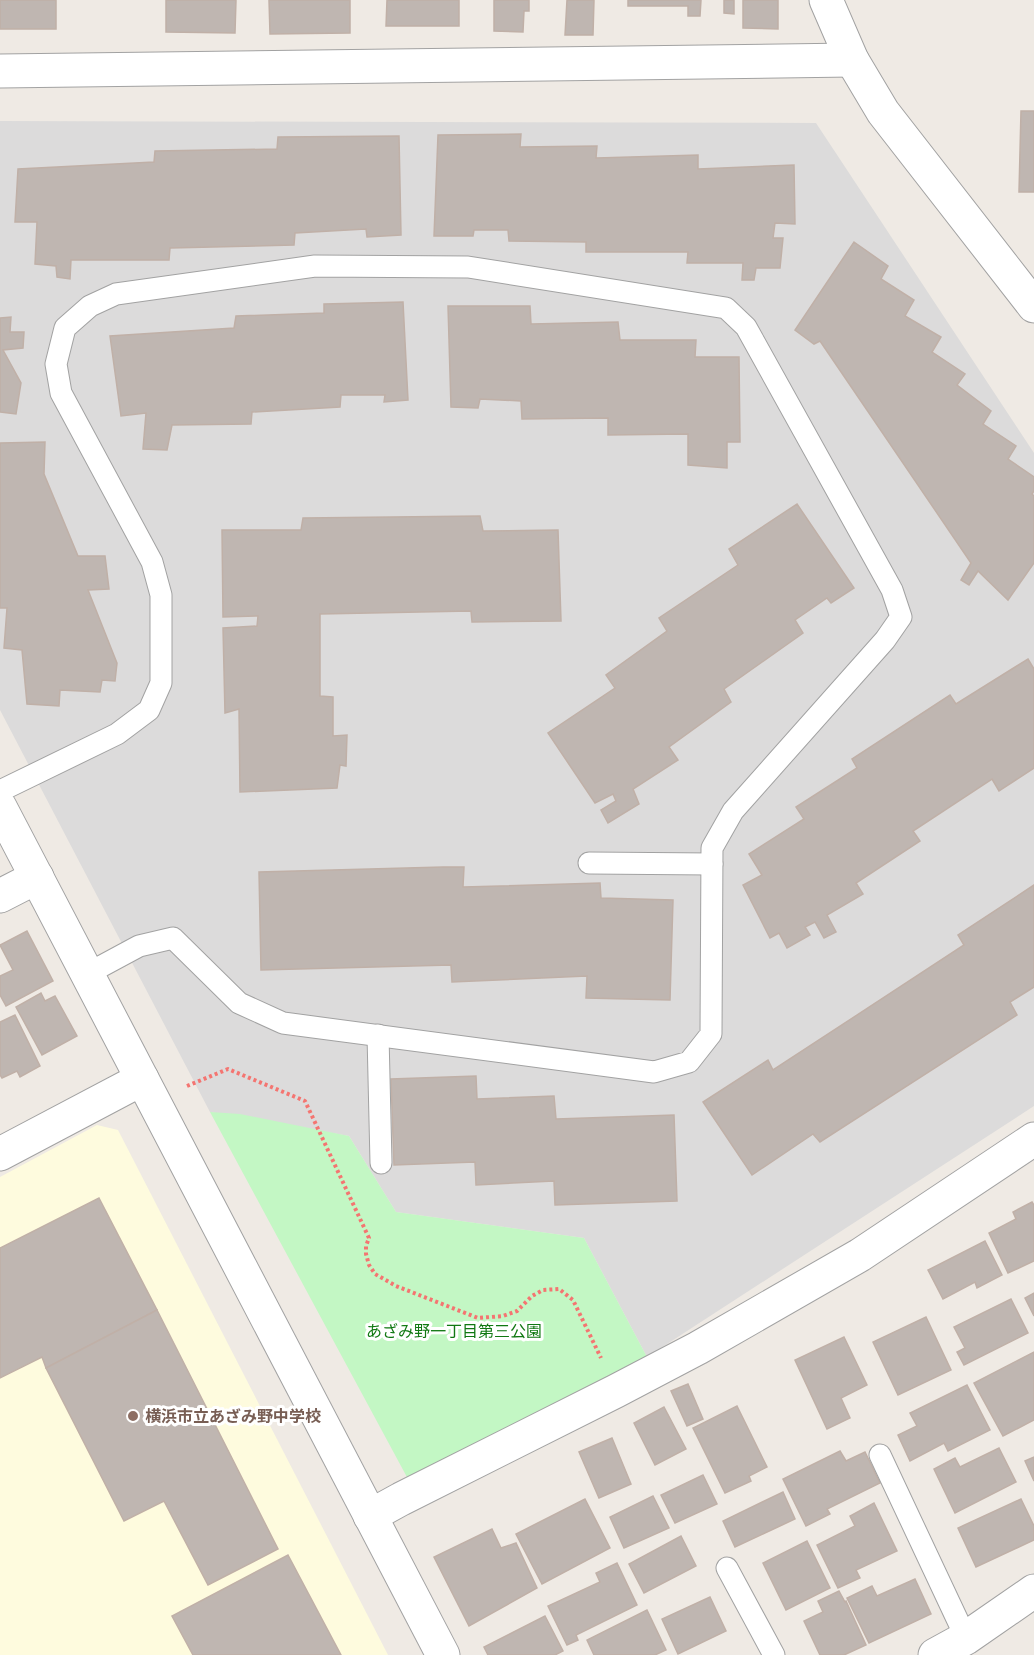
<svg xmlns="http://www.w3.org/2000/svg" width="1034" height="1655" font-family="Lato,'Noto Sans JP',sans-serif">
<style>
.residential{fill:#dcdbdb}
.education{fill:#fefbde}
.park{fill:#c3f7c4}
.building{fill:#bfb6b1;stroke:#c0b0a7;stroke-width:1.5}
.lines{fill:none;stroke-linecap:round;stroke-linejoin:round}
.service-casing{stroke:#a2a2a2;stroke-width:23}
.minor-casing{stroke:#a2a2a2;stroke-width:35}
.tertiary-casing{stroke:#a2a2a2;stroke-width:35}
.path{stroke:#f47571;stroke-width:4;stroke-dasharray:3 3;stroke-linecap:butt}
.service{stroke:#fff;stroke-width:21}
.minor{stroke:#fff;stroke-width:33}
.tertiary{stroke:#fff;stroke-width:33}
.education-dot{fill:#8d6e63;stroke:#fff;stroke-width:2}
.labels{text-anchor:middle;stroke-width:6;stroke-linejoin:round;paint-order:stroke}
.park-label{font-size:16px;fill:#107812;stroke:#fff}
.education-label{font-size:16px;font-weight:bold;fill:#785e54;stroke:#fff;text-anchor:start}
</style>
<rect width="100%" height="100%" fill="#efeae4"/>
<!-- residential -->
<polygon class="residential" points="0,121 816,123 1034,453 1034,1106 647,1357 584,1238 396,1212 349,1136 210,1112 0,710"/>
<!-- education -->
<polygon class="education" points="97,1125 118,1130 388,1655 0,1655 0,1177"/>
<!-- park -->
<polygon class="park" points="210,1112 240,1114 349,1136 396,1212 584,1238 647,1357 408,1479"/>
<!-- building -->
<g class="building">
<rect x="0" y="0" width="56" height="29"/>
<polygon points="166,0 236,0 235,33 166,32"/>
<polygon points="269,0 350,0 350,33 270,34"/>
<polygon points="387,0 459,0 459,26 386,26"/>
<polygon points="494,0 529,0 529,11 524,11 523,32 494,31"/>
<polygon points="567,0 594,0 593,35 565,35"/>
<polygon points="628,0 701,0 700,16 688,16 688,6 628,6"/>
<polygon points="724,0 734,0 734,14 724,13"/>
<polygon points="743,0 778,0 778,29 743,28"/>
<polygon points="1021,111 1034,111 1034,192 1019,192"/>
<polygon points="521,134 520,147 597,146 596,158 698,155 698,169 794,165 795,224 775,223 773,238 783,238 780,268 756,268 754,280 742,280 743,263 687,263 688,252 586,252 586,242 509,241 508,230 474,230 473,236 434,236 438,135"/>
<polygon points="399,136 401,235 367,237 366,229 295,233 294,245 170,248 169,260 71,260 70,279 57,277 56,266 35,264 37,222 15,222 18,169 154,162 155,151 277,149 278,137"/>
<polygon points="854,242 888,266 881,279 914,300 905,316 941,337 932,352 965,374 957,385 991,411 983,424 1016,446 1008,459 1034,477 1034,491 1032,494 1034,496 1034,563 1008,600 978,571 969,585 961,580 971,563 820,341 814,344 795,330"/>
<polygon points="403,302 408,400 384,402 385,395 341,395 340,407 252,412 251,424 172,425 167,450 143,449 146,413 121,416 110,336 234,328 236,316 324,313 324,304"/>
<polygon points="448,306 530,306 531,324 618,322 620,340 696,340 695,357 739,357 740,442 727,442 727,468 688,465 688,434 608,435 608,418 522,419 521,401 480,399 478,408 451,407"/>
<polygon points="11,317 10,332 24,332 23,348 3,350 21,383 16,414 0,412 0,318"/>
<polygon points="45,442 44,474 78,556 105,556 109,589 88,590 117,663 115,681 102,680 100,692 60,690 59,706 27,704 22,650 4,648 7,608 0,608 0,443"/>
<polygon points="797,504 854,588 831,603 827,598 795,620 803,633 724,689 731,702 669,747 678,760 633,789 639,804 608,823 601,810 616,801 613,794 595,803 548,733 615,688 606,675 667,631 659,618 738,565 729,549"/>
<polygon points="480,516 483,531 558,530 561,621 472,622 471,611 320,614 320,696 333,697 333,736 347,735 346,766 340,765 337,788 240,792 239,709 225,713 223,628 257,626 258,616 223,617 222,530 301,530 303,518"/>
<polygon points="1028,659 1034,669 1034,768 999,791 992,779 913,831 920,841 856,883 863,894 827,915 836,932 824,938 815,922 805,927 810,935 787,948 779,933 770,938 743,885 762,875 749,854 804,819 796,807 857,768 852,759 950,695 956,704"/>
<polygon points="443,867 464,867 463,887 600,883 601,898 673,900 670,1000 586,998 587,976 452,982 451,965 261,970 259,872"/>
<polygon points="1034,885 1034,987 1010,1002 1017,1015 820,1142 813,1134 752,1175 703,1102 768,1060 773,1070 964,945 958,935"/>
<polygon points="27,931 53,981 6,1006 0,995 0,976 13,970 0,945"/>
<polygon points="41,993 45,1001 55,996 77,1036 42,1055 16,1007"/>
<polygon points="15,1015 40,1066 20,1077 17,1071 2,1078 0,1075 0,1022"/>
<polygon points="476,1076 477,1099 554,1096 556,1119 674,1115 677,1201 555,1205 554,1181 476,1185 475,1162 394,1165 391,1079"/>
<polygon points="99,1198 157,1310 46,1368 42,1357 0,1378 0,1248"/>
<polygon points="1032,1202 1034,1205 1034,1261 1008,1273 989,1233 1016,1219 1013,1212"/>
<polygon points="985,1241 1002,1275 977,1288 975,1282 943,1299 928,1270"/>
<polygon points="1034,1293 1034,1316 1025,1298"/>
<polygon points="1011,1299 1028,1333 964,1365 957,1352 965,1348 954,1327"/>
<polygon points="157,1310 278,1549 208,1585 164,1501 124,1521 46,1368"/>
<polygon points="926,1317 951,1370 898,1395 873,1342"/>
<polygon points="844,1337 867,1385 841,1398 850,1418 827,1429 795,1360"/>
<polygon points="1034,1352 1034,1420 1003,1436 974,1383"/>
<polygon points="688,1384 703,1419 687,1426 671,1391"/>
<polygon points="967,1385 990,1430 948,1451 944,1443 910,1461 898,1435 917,1426 910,1413"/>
<polygon points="737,1406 767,1467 749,1476 751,1481 725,1493 693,1428"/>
<polygon points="664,1407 686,1449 655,1465 634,1423"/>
<polygon points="612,1438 631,1484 599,1498 579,1452"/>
<polygon points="999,1448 1016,1482 955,1513 934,1469 955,1458 960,1467"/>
<polygon points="840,1451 846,1461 865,1452 880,1483 827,1509 830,1514 806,1526 783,1479"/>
<polygon points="1034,1457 1034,1481 1025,1461"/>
<polygon points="703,1475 717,1504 675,1523 661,1495"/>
<polygon points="783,1492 795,1519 735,1547 723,1521"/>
<polygon points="653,1496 669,1528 624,1548 610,1517"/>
<polygon points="585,1499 610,1548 542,1584 516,1534"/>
<polygon points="1021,1499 1034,1526 1034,1540 976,1567 958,1528"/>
<polygon points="874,1503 897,1551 856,1570 860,1578 838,1588 817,1545 855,1526 850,1516"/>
<polygon points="492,1529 501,1548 516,1543 537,1588 469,1626 434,1557"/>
<polygon points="681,1536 696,1566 644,1593 629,1564"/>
<polygon points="807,1541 830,1588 786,1610 763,1563"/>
<polygon points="288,1555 341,1655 193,1655 172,1616"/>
<polygon points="617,1563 637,1605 576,1635 578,1640 567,1645 548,1606 600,1582 596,1573"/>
<polygon points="915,1579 931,1614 869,1643 847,1598 872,1586 877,1596"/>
<polygon points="839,1591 845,1602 846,1601 866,1645 844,1655 820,1655 804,1621 823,1612 818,1601"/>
<polygon points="710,1597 726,1631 678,1654 662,1619"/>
<polygon points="647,1610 666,1650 655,1655 594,1655 587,1640"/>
<polygon points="545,1616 563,1651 555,1655 488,1655 484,1647"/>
</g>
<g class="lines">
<defs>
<g id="service">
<polyline points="0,791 117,734 149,710 161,683 161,595 152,562 61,393 56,364 65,328 90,306 116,294 315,266 468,267 726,308 746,327 892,590 901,617 885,640 733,811 712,848 711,1034 689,1062 654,1072 283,1023 239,1003 173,938 139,946 87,974"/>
<polyline points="589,863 712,864"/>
<polyline points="378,1035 381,1163"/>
<polyline points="880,1455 966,1638"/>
<polyline points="727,1568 774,1655"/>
</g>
<g id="minor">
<polyline points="0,71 852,60"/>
<polyline points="0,896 37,877"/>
<polyline points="0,1154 142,1079"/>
<polyline points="370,1516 401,1499 616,1391 698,1348 860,1255 1034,1139"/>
</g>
<g id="tertiary">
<polyline points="826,0 852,60 883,112 1034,306"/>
<polyline points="0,807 443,1655"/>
<polyline points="935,1655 966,1638 1034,1591"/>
</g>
</defs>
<!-- service casing -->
<use href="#service" class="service-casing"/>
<!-- minor casing -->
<use href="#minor" class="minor-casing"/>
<!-- tertiary casing -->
<use href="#tertiary" class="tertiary-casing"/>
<!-- path -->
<polyline class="path" points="187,1086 228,1069 305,1101 369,1238 366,1246 366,1254 369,1265 375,1274 396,1286 478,1318 503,1316 517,1311 532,1296 543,1290 559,1289 573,1300 601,1358"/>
<!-- service -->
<use href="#service" class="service"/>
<!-- minor -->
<use href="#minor" class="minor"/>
<!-- tertiary -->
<use href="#tertiary" class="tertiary"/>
</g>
<!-- markers -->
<circle class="education-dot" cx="133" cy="1416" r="6"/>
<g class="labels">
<!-- park labels -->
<g class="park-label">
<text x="454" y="1337">あざみ野一丁目第三公園</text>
</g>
<!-- education labels -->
<g class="education-label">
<text x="145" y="1422">横浜市立あざみ野中学校</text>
</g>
</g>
</svg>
